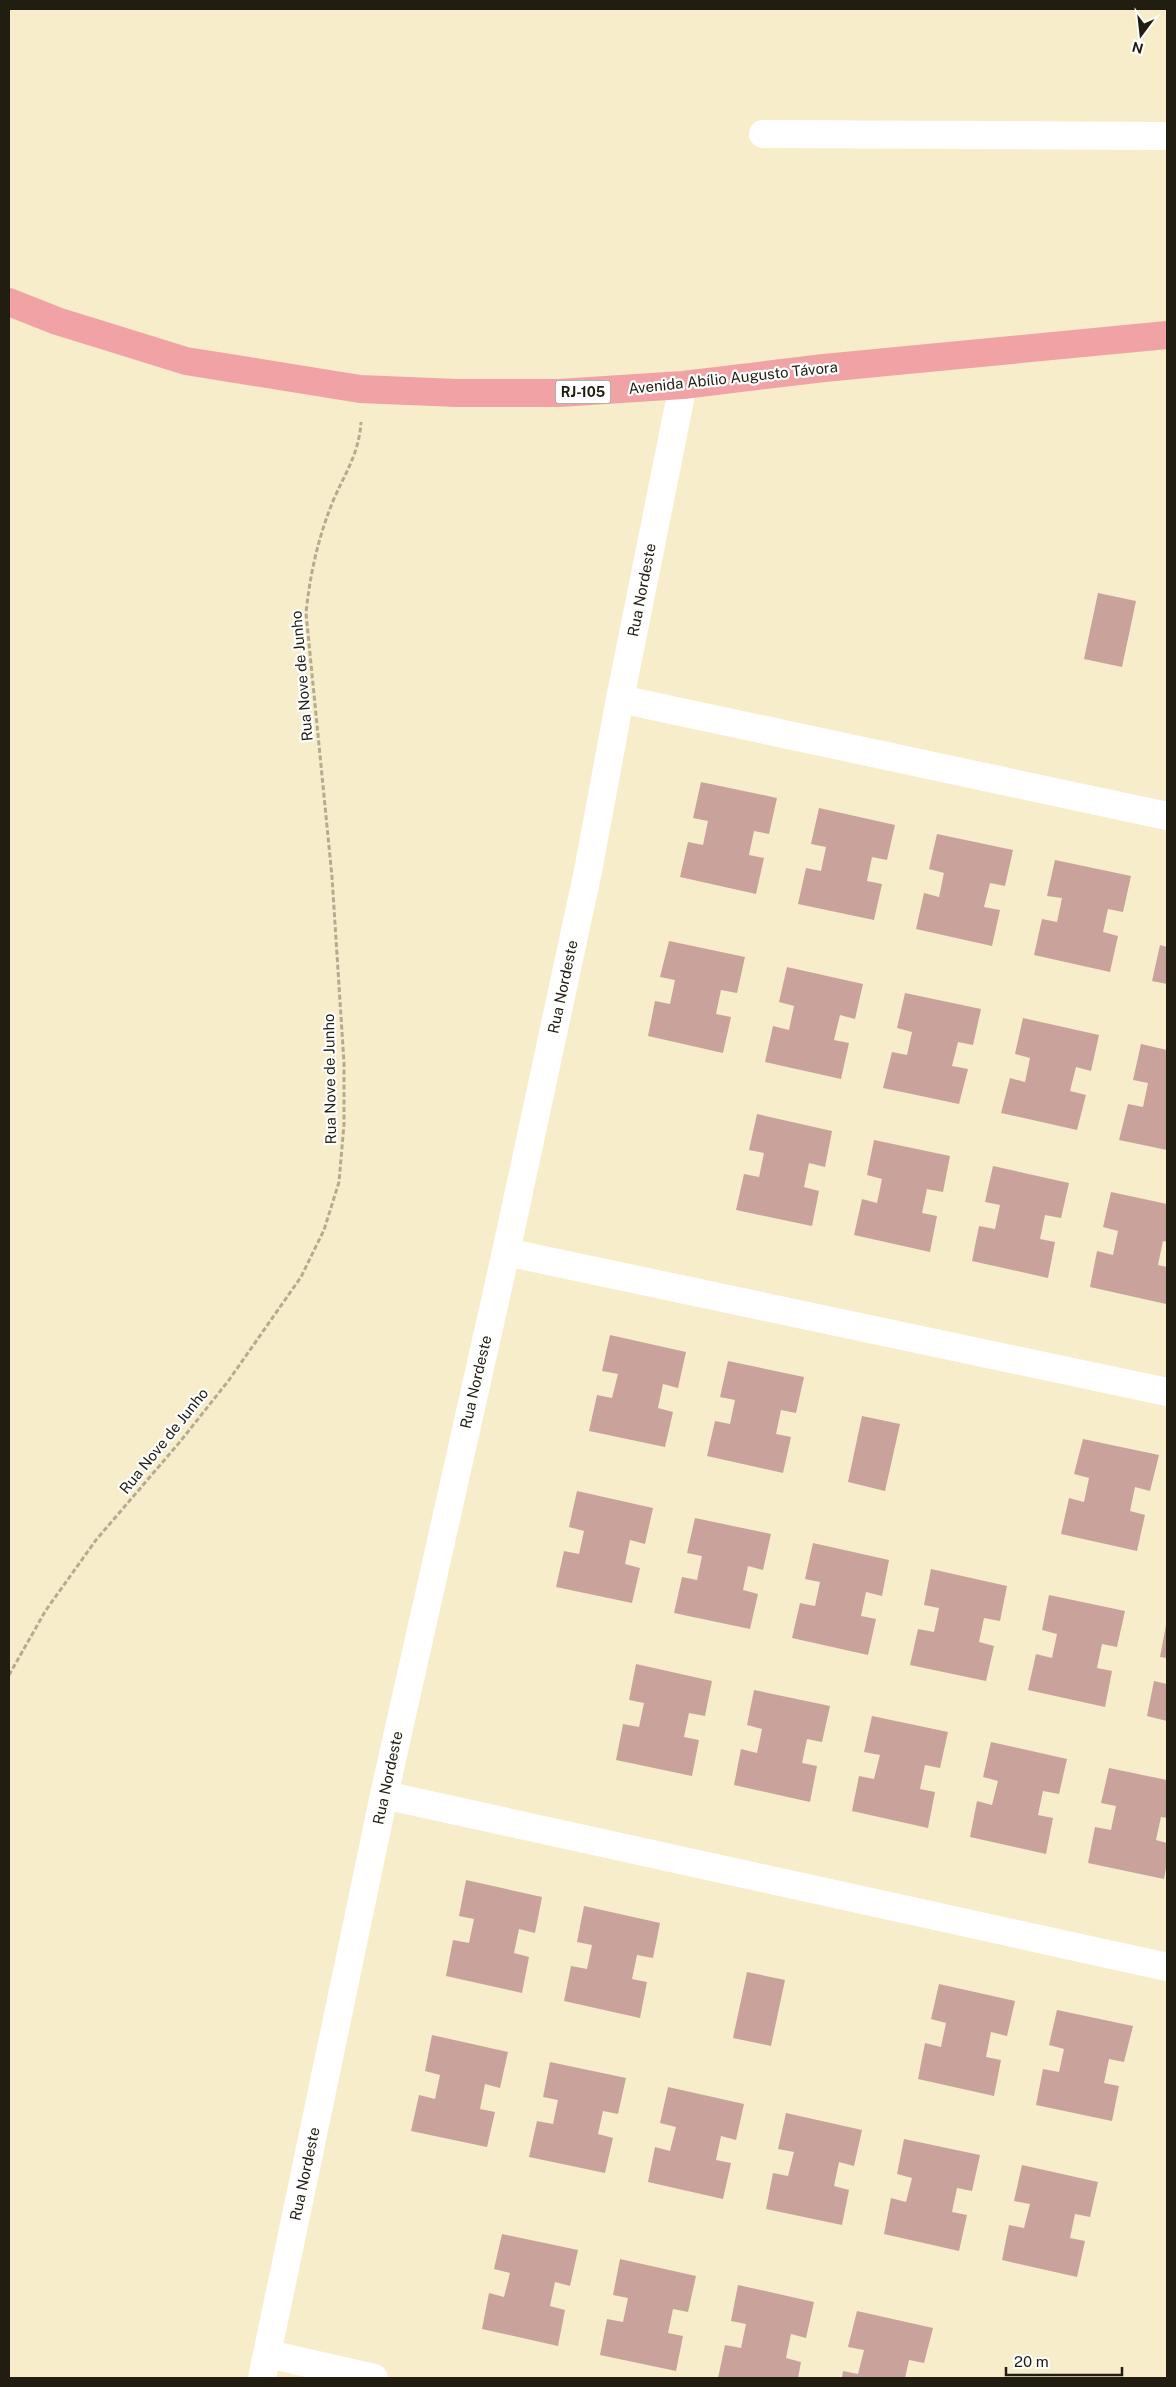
<svg xmlns="http://www.w3.org/2000/svg" width="1176" height="2387" font-family="'Public Sans',sans-serif">
<style>
.building{fill:#c9a39b}
.lines{fill:none;stroke-linecap:round;stroke-linejoin:round}
.path{stroke:#b4ac91;stroke-width:3;stroke-dasharray:5 2.5;stroke-linecap:butt}
.street{stroke:#fff;stroke-width:28}
.primary{stroke:#f1a2a5;stroke-width:28}
.labels{text-anchor:middle;stroke-width:4.5;stroke-linejoin:round;paint-order:stroke}
.shield{fill:#fff;stroke:#646158;stroke-width:1}
.shield-label{font-size:14px;font-weight:bold;fill:#211d11}
.street-label{font-size:15px;fill:#211d11;stroke:#fff}
</style>
<rect width="100%" height="100%" fill="#f7edcb"/>
<!-- building -->
<g class="building">
<polygon points="1098,593 1136,601 1122,667 1084,659"/>
<polygon points="701,782 777,798 769,834 754,831 749,855 764,858 756,894 680,877 688,842 703,845 708,821 693,818"/>
<polygon points="819,808 895,825 887,860 872,857 867,881 882,884 874,920 798,904 806,868 821,871 826,847 811,844"/>
<polygon points="937,834 1013,850 1005,886 990,883 984,907 1000,910 992,946 916,929 924,893 939,897 944,873 929,869"/>
<polygon points="1055,860 1131,876 1123,912 1108,909 1103,932 1118,936 1110,972 1034,955 1042,919 1057,922 1062,898 1047,896"/>
<polygon points="669,941 745,957 737,993 721,990 716,1014 731,1017 723,1053 648,1036 655,1001 670,1004 675,980 660,977"/>
<polygon points="1160,945 1167,947 1167,984 1152,981"/>
<polygon points="787,967 863,984 855,1019 840,1015 834,1040 849,1043 841,1079 765,1062 773,1026 789,1030 794,1006 779,1002"/>
<polygon points="905,993 981,1009 973,1045 958,1042 952,1066 968,1069 959,1104 883,1088 892,1052 907,1055 912,1032 897,1028"/>
<polygon points="1023,1018 1099,1035 1091,1071 1076,1067 1070,1091 1086,1095 1077,1130 1001,1113 1010,1078 1025,1082 1030,1058 1015,1054"/>
<polygon points="1141,1044 1167,1050 1167,1150 1119,1140 1128,1104 1143,1107 1148,1083 1133,1080"/>
<polygon points="757,1114 832,1131 825,1167 809,1163 804,1187 819,1191 812,1226 736,1210 744,1174 759,1177 764,1153 749,1150"/>
<polygon points="874,1140 950,1156 943,1192 927,1189 922,1213 937,1216 930,1252 854,1235 862,1199 877,1203 882,1179 867,1175"/>
<polygon points="993,1166 1069,1183 1061,1218 1045,1215 1040,1239 1055,1242 1048,1278 972,1261 979,1226 995,1229 1000,1205 985,1202"/>
<polygon points="1111,1192 1167,1204 1167,1242 1163,1241 1158,1265 1167,1267 1166,1304 1090,1287 1097,1251 1113,1255 1118,1231 1103,1227"/>
<polygon points="610,1335 686,1352 678,1388 663,1384 658,1408 673,1412 665,1447 589,1431 597,1395 612,1398 618,1374 602,1371"/>
<polygon points="728,1361 804,1377 796,1413 781,1410 776,1434 791,1437 783,1473 707,1456 715,1421 730,1424 735,1400 720,1397"/>
<polygon points="862,1416 900,1424 885,1491 848,1482"/>
<polygon points="1083,1439 1159,1455 1150,1491 1135,1487 1130,1511 1145,1515 1137,1551 1061,1534 1069,1498 1084,1502 1089,1478 1074,1474"/>
<polygon points="577,1491 653,1508 645,1544 630,1540 625,1564 640,1568 632,1603 556,1587 564,1551 579,1554 584,1531 569,1527"/>
<polygon points="695,1518 771,1534 763,1570 748,1566 743,1590 758,1594 750,1629 674,1613 682,1577 697,1580 702,1556 687,1553"/>
<polygon points="813,1543 889,1560 882,1596 866,1592 861,1616 876,1619 868,1655 792,1638 800,1603 815,1606 820,1582 805,1579"/>
<polygon points="931,1569 1007,1586 1000,1621 984,1618 979,1642 994,1646 986,1681 910,1665 918,1629 934,1632 939,1608 924,1605"/>
<polygon points="1049,1595 1125,1611 1117,1647 1102,1644 1097,1668 1112,1671 1105,1707 1028,1690 1036,1654 1052,1658 1057,1634 1042,1630"/>
<polygon points="1166,1625 1167,1625 1167,1658 1160,1657"/>
<polygon points="636,1664 712,1681 705,1716 689,1713 684,1737 699,1740 692,1776 616,1760 623,1724 639,1727 644,1703 629,1700"/>
<polygon points="1154,1681 1167,1684 1167,1721 1147,1716"/>
<polygon points="754,1690 830,1706 822,1742 807,1739 802,1763 817,1766 810,1802 734,1785 741,1749 757,1753 762,1729 747,1725"/>
<polygon points="872,1716 948,1732 940,1768 925,1765 920,1789 935,1792 928,1828 852,1811 859,1776 874,1779 880,1755 864,1752"/>
<polygon points="991,1742 1067,1759 1059,1794 1043,1791 1038,1815 1053,1818 1046,1854 970,1837 977,1801 992,1805 998,1781 983,1777"/>
<polygon points="1109,1768 1167,1780 1167,1818 1161,1817 1156,1840 1167,1843 1167,1862 1164,1879 1088,1863 1095,1827 1111,1830 1116,1806 1101,1803"/>
<polygon points="466,1880 542,1897 535,1933 519,1929 514,1953 529,1957 522,1993 446,1976 453,1940 469,1943 474,1919 459,1916"/>
<polygon points="584,1906 660,1923 653,1958 637,1955 632,1979 647,1982 640,2018 564,2001 571,1966 587,1969 592,1945 577,1942"/>
<polygon points="747,1972 785,1980 771,2046 733,2038"/>
<polygon points="939,1984 1015,2001 1007,2036 991,2032 986,2057 1001,2060 994,2096 918,2079 925,2043 941,2047 946,2023 931,2019"/>
<polygon points="1057,2010 1133,2026 1124,2062 1109,2059 1104,2083 1119,2086 1112,2121 1036,2105 1043,2069 1059,2072 1064,2049 1049,2045"/>
<polygon points="432,2035 508,2052 500,2088 485,2084 480,2109 495,2112 487,2147 411,2131 419,2095 435,2099 440,2075 425,2071"/>
<polygon points="550,2062 626,2078 618,2114 603,2111 598,2134 613,2138 605,2173 529,2157 537,2121 553,2124 558,2100 543,2097"/>
<polygon points="668,2087 744,2104 736,2140 721,2136 716,2160 731,2163 723,2199 648,2182 655,2147 670,2151 676,2127 660,2123"/>
<polygon points="786,2113 862,2130 854,2166 839,2162 834,2186 849,2190 842,2225 766,2209 773,2173 788,2176 794,2152 778,2149"/>
<polygon points="904,2139 980,2155 972,2191 957,2188 952,2212 967,2215 959,2251 884,2234 891,2198 906,2202 912,2178 897,2174"/>
<polygon points="1022,2165 1098,2182 1090,2217 1075,2214 1070,2238 1085,2241 1077,2277 1002,2260 1009,2225 1024,2228 1030,2204 1014,2201"/>
<polygon points="502,2234 578,2250 570,2286 555,2282 550,2306 565,2310 558,2346 482,2329 489,2293 504,2297 510,2273 494,2269"/>
<polygon points="620,2259 696,2276 688,2312 673,2309 668,2333 683,2336 676,2371 600,2355 607,2319 623,2322 628,2298 613,2295"/>
<polygon points="738,2285 814,2302 806,2338 791,2334 786,2358 801,2362 798,2378 718,2378 725,2345 741,2348 746,2324 731,2321"/>
<polygon points="857,2311 933,2328 924,2363 909,2360 905,2378 842,2378 843,2371 858,2374 864,2350 848,2347"/>
</g>
<g class="lines">
<!-- path -->
<path class="path" d="M 9,1675 L 46,1610 L 96,1540 L 179,1443 L 229,1380 L 301,1277 L 324,1230 L 339,1182 L 344,1124 L 344,1063 L 332,877 L 306,613 C 310,574 318,538 333,501 C 345,473 359,454 361,422"/>
<!-- street -->
<g class="street">
<polyline points="763,134 1167,136"/>
<polyline points="620,699 1167,816"/>
<polyline points="506,1252 1167,1392"/>
<polyline points="384,1795 1167,1967"/>
<polyline points="268,2354 374,2378"/>
<polyline points="262,2378 384,1795 506,1252 588,871 620,699 683,385"/>
</g>
<!-- primary -->
<polyline class="primary" points="9,302 57,321 186,361 360,389 457,393 559,393 683,385 824,368 1167,335"/>
</g>
<g class="labels">
<!-- shield labels -->
<rect class="shield" x="555.5" y="380.5" width="55" height="23" rx="4"/>
<g class="shield-label">
<text x="583" y="397">RJ-105</text>
</g>
<!-- street labels -->
<g class="street-label">
<text transform="translate(733 378) rotate(-6)" y="5">Avenida Abílio Augusto Távora</text>
<text transform="translate(642 590) rotate(-79)" y="5">Rua Nordeste</text>
<text transform="translate(302 676) rotate(-95)" y="5">Rua Nove de Junho</text>
<text transform="translate(563 987) rotate(-78)" y="5">Rua Nordeste</text>
<text transform="translate(330 1079) rotate(-91)" y="5">Rua Nove de Junho</text>
<text transform="translate(476 1382) rotate(-77)" y="5">Rua Nordeste</text>
<text transform="translate(164 1441) rotate(-51)" y="5">Rua Nove de Junho</text>
<text transform="translate(388 1778) rotate(-78)" y="5">Rua Nordeste</text>
<text transform="translate(305 2174) rotate(-78)" y="5">Rua Nordeste</text>
</g>
</g>
<!-- border -->
<rect width="1176" height="2387" fill="none" stroke="#211d11" stroke-width="20"/>
<!-- north arrow -->
<g transform="translate(1141 35) rotate(195)" stroke="#ffffff" stroke-width="4" paint-order="stroke">
<path d="M0-4L9 19L0 12L-9 19Z" fill="#211d11"/>
<text y="-8" font-size="14" font-weight="bold" text-anchor="middle" fill="#211d11">N</text>
</g>
<!-- scale -->
<path d="M1006 2367v8h116v-8" fill="none" stroke="#211d11" stroke-width="2.5"/>
<text x="1014" y="2367" font-size="15" fill="#211d11" stroke="#ffffff" stroke-width="4" paint-order="stroke">20 m</text>
</svg>
